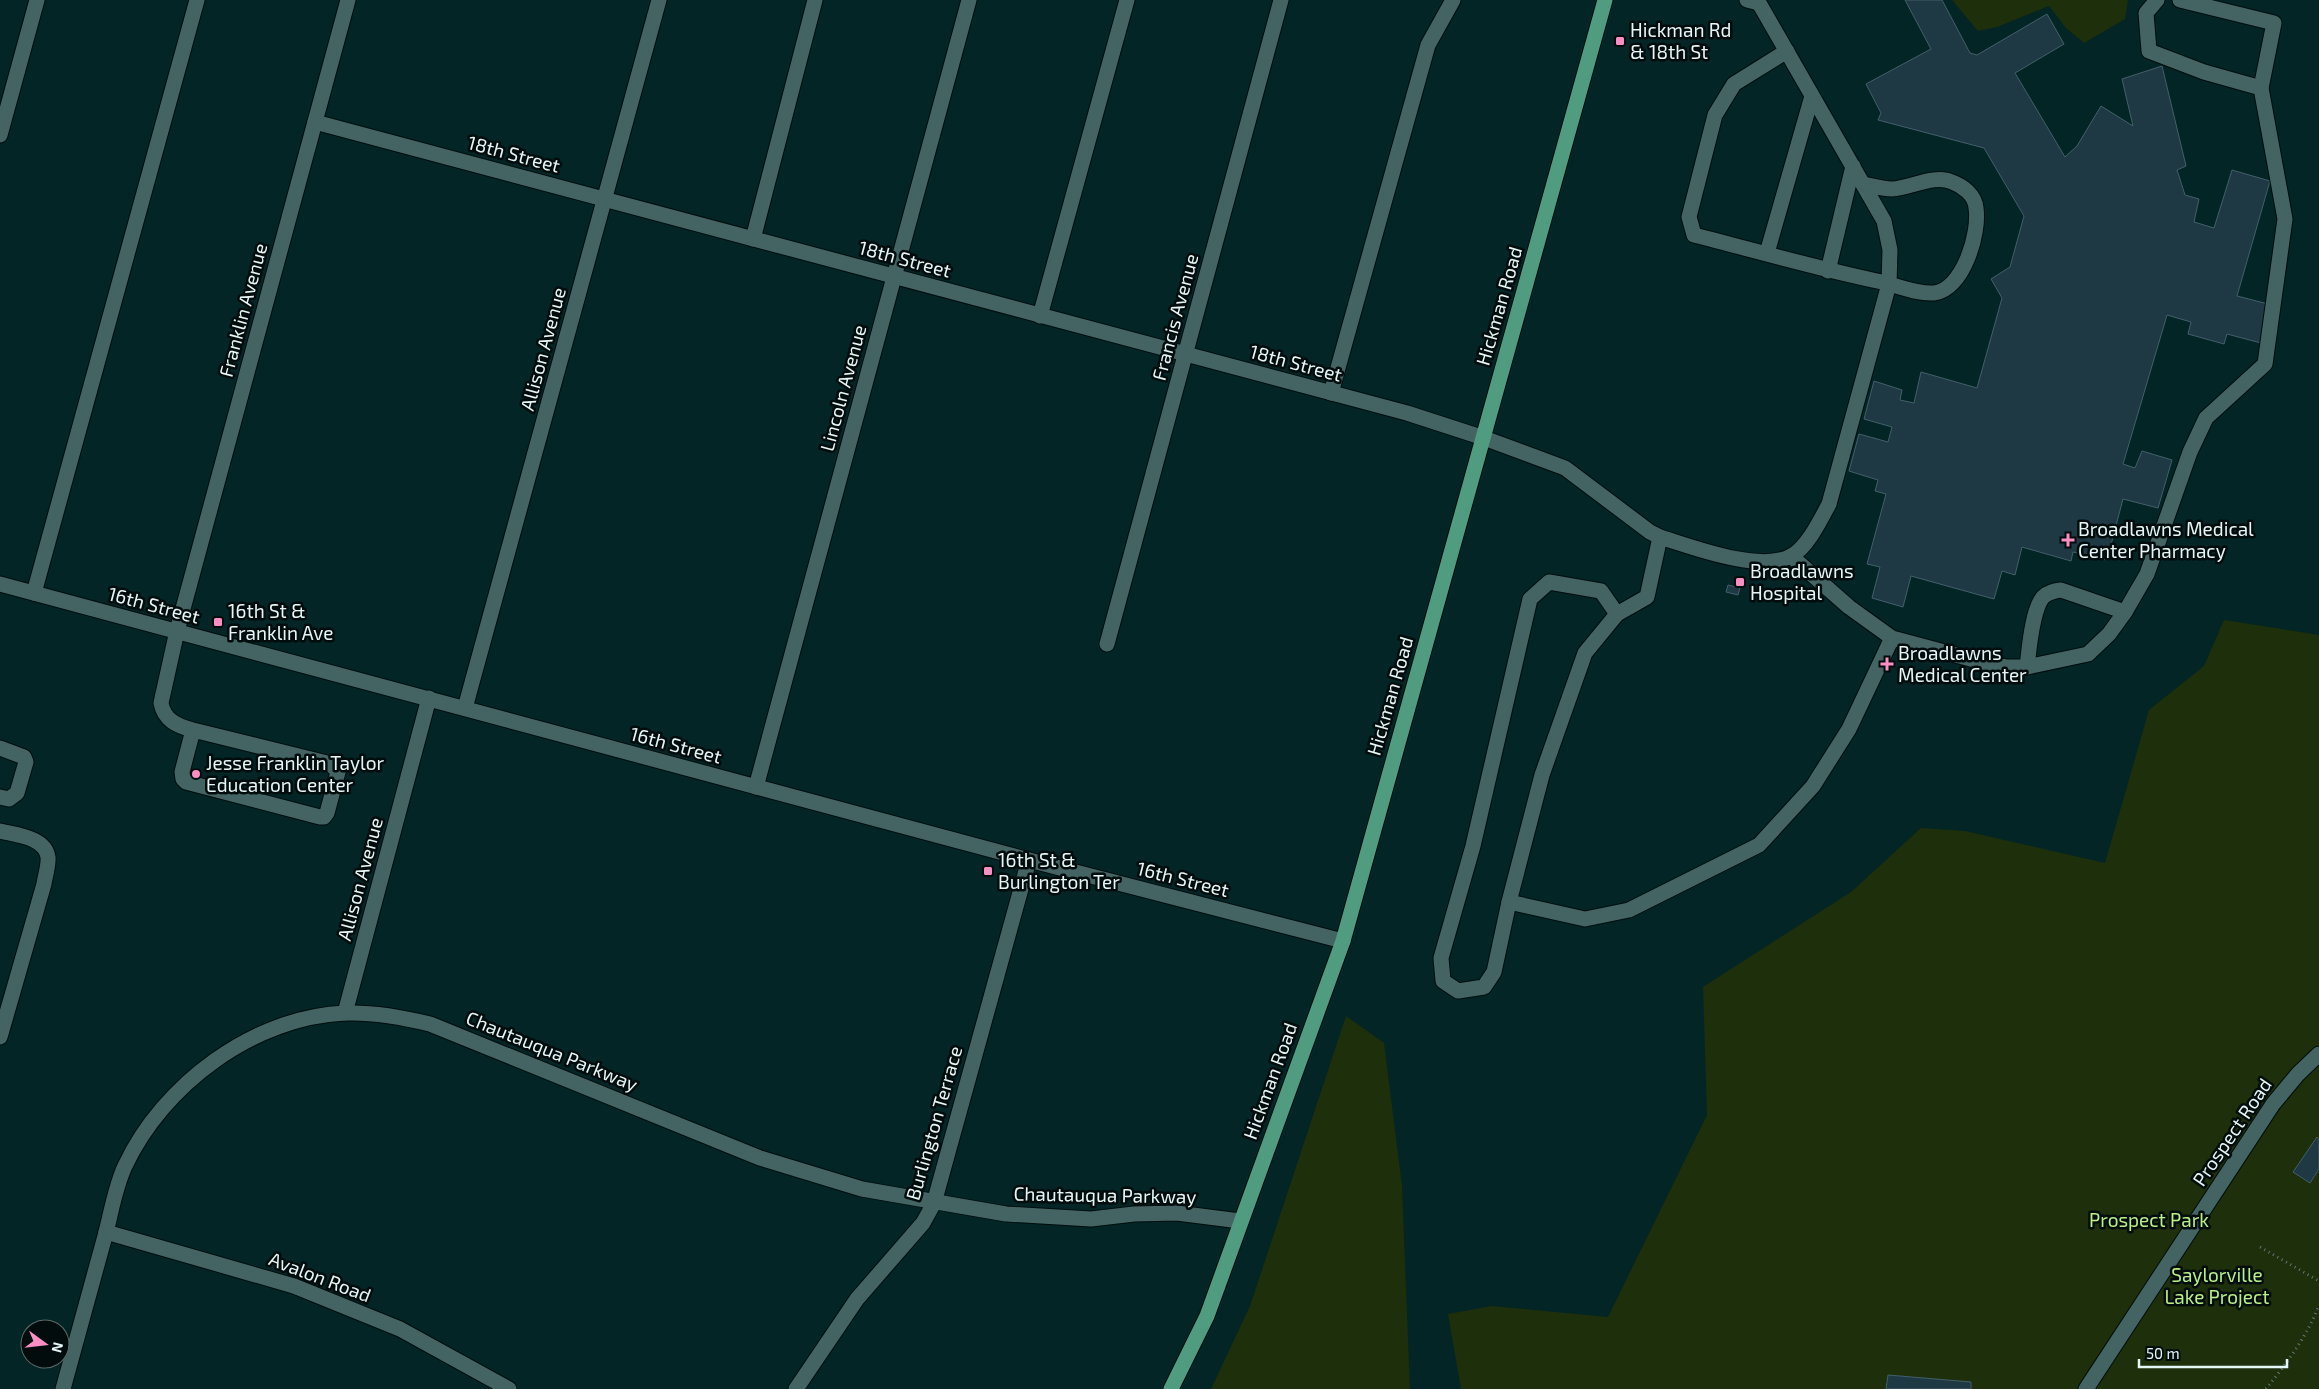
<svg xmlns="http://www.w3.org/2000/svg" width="2319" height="1389" font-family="'Exo 2',sans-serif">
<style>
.green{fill:#1e2f0b}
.building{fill:#1e3943;stroke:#435f6b}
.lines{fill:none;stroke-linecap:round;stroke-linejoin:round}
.minor-casing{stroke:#000d0d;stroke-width:17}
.major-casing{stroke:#000d0d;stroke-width:17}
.path{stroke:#5d7878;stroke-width:3;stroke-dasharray:1 4;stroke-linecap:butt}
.minor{stroke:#436463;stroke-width:15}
.major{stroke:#4f9c80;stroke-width:15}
.poi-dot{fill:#fb8fc3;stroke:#020c0c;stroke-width:2}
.labels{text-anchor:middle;stroke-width:5;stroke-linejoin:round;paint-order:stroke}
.poi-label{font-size:19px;fill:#e4f6f5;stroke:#020c0c;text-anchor:start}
.street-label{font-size:19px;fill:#e4f6f5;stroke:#020c0c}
.park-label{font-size:19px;fill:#b8f086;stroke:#020c0c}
</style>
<rect width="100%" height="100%" fill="#032525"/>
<!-- green -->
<g class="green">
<polygon points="1952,0 2128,0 2125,19 2084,43 2066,28 2049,6 1997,27 1978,31"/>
<polygon points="2224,620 2319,635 2319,1389 1461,1389 1448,1314 1492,1306 1608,1317 1707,1115 1703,987 1851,892 1921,828 1965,831 2105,863 2149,710 2204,666"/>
<polygon points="1346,1016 1384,1043 1402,1186 1410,1389 1211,1389 1250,1306"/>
</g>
<!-- building -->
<g class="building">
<polygon points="1905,0 1942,0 1970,53 1977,55 2047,14 2064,44 2015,73 2065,157 2077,146 2101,106 2133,126 2122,79 2162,66 2186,166 2177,170 2185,195 2199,199 2194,222 2214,228 2232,170 2270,181 2237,296 2272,305 2261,343 2227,334 2224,344 2188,334 2191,322 2167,315 2123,464 2135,468 2142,451 2172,460 2158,508 2123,499 2107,560 2073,552 2071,561 2022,547 2015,575 2002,571 1994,599 1911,576 1903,607 1872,598 1880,567 1867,564 1886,494 1875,491 1878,480 1849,471 1859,434 1888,442 1892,427 1864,419 1874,381 1902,390 1900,400 1914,403 1921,372 1977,388 2002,298 1991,279 2010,267 2024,216 1984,148 1878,120 1881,113 1866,84 1931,49"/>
<polygon points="1728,585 1740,588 1738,595 1726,592"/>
<polygon points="2317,1137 2319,1139 2319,1169 2310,1183 2293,1172"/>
<polygon points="1888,1375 1971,1382 1971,1389 1886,1389"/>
</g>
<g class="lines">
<defs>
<g id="minor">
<polyline points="2157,0 2146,13 2149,51 2204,72 2261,88"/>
<path d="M 1787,51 L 1734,84 L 1715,115 L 1689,217 L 1694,235 C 1757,251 1819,269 1882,282 C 1898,286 1917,294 1934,293 C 1963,290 1980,233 1976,208 C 1975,195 1963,186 1952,182 C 1934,174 1911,188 1892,189 C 1883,189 1872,186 1863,184"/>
<path d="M 315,122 L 1407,413 L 1484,438 L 1565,468 L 1650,532 L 1660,537 C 1692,547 1760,573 1791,556 C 1807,548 1821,519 1829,504 L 1889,284 L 1890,250 L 1884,221 L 1759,3 L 1747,0"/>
<polyline points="0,135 37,0"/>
<polyline points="753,239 815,0"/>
<polyline points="1767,253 1812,96"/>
<polyline points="1828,271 1853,166"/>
<polyline points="1040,316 1127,0"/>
<polyline points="1331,393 1428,45 1453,0"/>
<polyline points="1660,537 1647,597 1617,614 1585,653 1542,775 1509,902 1585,919 1629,910 1759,845 1813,786 1849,729 1892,638"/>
<polyline points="1791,556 1849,607 1892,638 1982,662 2007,667 2027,667 2088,654 2109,634 2125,612 2147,574 2190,452 2206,418 2265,364 2285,219 2261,88 2274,23 2180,0"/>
<polyline points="0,584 1029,860 1343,941"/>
<polyline points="34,593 197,0"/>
<polyline points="1107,644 1281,0"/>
<path d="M 2027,667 C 2029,650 2032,610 2043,597 C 2048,592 2054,591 2061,590 L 2125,612"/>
<polyline points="465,708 659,0"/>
<path d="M 193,730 L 182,772 L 183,779 L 186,782 L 320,817 L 324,817 L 327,813 L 338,772 L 331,764 L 193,730 C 177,726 164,720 161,703 L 177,631 L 348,0"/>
<polyline points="0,748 24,757 26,762 17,793 9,799 0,797"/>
<polyline points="756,787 969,0"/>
<path d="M 0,831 C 16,835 45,837 48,857 C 49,865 45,876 44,884 L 0,1037"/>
<polyline points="1509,902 1494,972 1484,987 1458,991 1443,981 1441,958 1473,846 1530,599 1549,582 1601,591 1617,614"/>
<polyline points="345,1013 429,698"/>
<polyline points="106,1232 294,1286 400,1329 509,1389"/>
<path d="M 63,1389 C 77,1338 91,1287 105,1236 C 111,1214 115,1187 125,1166 C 163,1085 253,1017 345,1013 C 374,1012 402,1017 430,1024 L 760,1158 L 862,1189 L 1006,1214 L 1091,1219 L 1134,1214 L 1177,1213 L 1240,1221"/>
<polyline points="796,1389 857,1299 923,1223 934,1203 1029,860"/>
<polyline points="2086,1389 2273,1104 2298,1074 2319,1054"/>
</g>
<polyline id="major" points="1171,1389 1207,1316 1343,941 1605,0"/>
</defs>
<!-- minor casing -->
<use href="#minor" class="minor-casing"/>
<!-- major casing -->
<use href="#major" class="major-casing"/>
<!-- path -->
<g class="path">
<polyline points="2260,1247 2319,1281"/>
<path d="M 2266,1389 C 2286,1364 2308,1335 2319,1305"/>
</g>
<!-- minor -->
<use href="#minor" class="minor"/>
<!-- major -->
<use href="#major" class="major"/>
</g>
<!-- markers -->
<g class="poi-dot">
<rect x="1615" y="36" width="10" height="10" rx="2.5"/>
<path d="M2065.5 532.5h5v5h5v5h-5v5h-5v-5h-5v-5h5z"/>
<rect x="1735" y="577" width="10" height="10" rx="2.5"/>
<rect x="213" y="617" width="10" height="10" rx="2.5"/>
<path d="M1884.5 656.5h5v5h5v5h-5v5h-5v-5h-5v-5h5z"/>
<circle cx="196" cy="774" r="5"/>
<rect x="983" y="866" width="10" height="10" rx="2.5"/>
</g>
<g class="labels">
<!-- poi labels -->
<g class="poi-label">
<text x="1630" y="37">Hickman Rd<tspan x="1630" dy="22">&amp; 18th St</tspan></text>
<text x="2078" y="536">Broadlawns Medical<tspan x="2078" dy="22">Center Pharmacy</tspan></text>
<text x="1750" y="578">Broadlawns<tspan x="1750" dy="22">Hospital</tspan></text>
<text x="228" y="618">16th St &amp;<tspan x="228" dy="22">Franklin Ave</tspan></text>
<text x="1898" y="660">Broadlawns<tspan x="1898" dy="22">Medical Center</tspan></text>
<text x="206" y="770">Jesse Franklin Taylor<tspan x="206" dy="22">Education Center</tspan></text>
<text x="998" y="867">16th St &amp;<tspan x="998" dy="22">Burlington Ter</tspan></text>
</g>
<!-- street labels -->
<g class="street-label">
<text transform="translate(514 154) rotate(15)" y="7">18th Street</text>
<text transform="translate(905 259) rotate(15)" y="7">18th Street</text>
<text transform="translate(1499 306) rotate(-74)" y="7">Hickman Road</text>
<text transform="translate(243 310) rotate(-75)" y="7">Franklin Avenue</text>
<text transform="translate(1175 317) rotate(-75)" y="7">Francis Avenue</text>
<text transform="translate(543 349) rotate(-75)" y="7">Allison Avenue</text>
<text transform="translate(1296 363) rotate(15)" y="7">18th Street</text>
<text transform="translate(843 388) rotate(-75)" y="7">Lincoln Avenue</text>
<text transform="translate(154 605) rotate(15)" y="7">16th Street</text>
<text transform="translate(1390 696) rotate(-74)" y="7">Hickman Road</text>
<text transform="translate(676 745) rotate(15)" y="7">16th Street</text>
<text transform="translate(360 879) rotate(-75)" y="7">Allison Avenue</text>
<text transform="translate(1183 879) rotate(14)" y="7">16th Street</text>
<text transform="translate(552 1051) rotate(22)" y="7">Chautauqua Parkway</text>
<text transform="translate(1270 1081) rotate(-70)" y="7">Hickman Road</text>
<text transform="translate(934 1123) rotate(-74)" y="7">Burlington Terrace</text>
<text transform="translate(2232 1132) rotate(-56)" y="7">Prospect Road</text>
<text transform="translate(1105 1195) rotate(1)" y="7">Chautauqua Parkway</text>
<text transform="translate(320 1277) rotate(21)" y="7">Avalon Road</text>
</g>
<!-- park labels -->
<g class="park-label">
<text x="2149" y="1227">Prospect Park</text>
<text x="2217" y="1282">Saylorville<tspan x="2217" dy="22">Lake Project</tspan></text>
</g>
</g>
<!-- north arrow -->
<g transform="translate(45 1344) rotate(105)"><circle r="24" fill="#020c0c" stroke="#5c6a69"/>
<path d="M0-4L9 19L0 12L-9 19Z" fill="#fb8fc3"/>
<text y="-8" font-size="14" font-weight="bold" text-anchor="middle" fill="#e4f6f5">N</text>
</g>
<!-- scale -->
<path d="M2139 1359v8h148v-8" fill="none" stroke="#e4f6f5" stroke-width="2.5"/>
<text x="2146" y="1359" font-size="15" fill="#e4f6f5" stroke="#020c0c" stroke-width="4" paint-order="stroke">50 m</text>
</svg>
